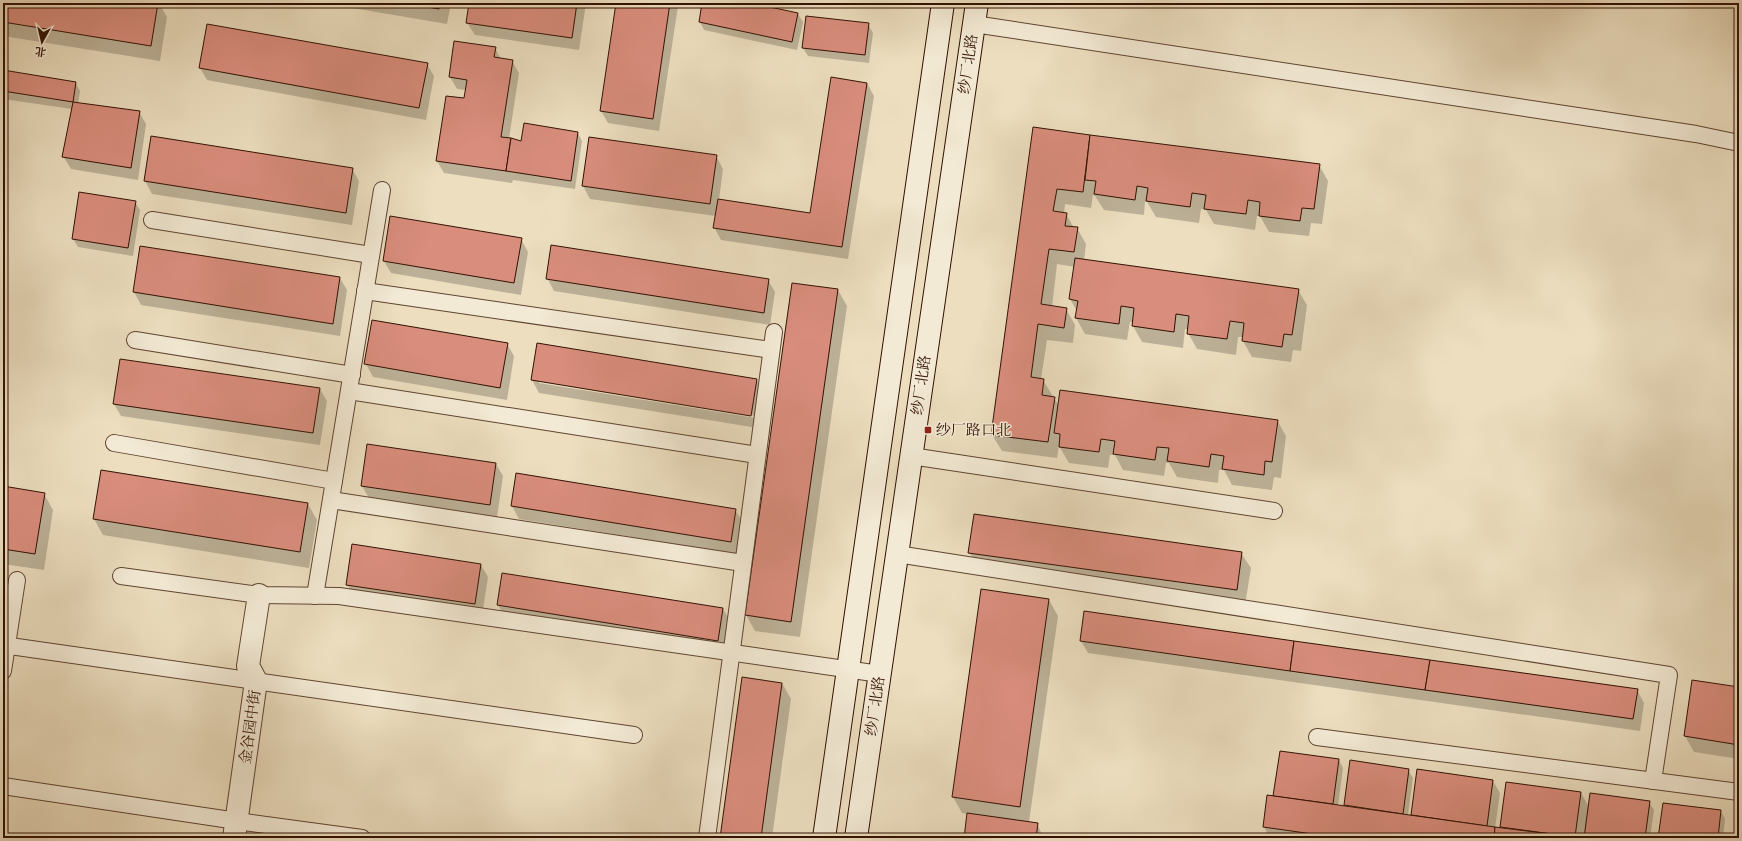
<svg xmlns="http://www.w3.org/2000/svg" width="1742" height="841" font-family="'IM FELL English','Noto Serif SC',serif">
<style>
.shadow{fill:#0003;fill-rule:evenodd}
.building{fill:#d98d7d;stroke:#321102}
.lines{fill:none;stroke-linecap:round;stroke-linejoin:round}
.service-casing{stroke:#604431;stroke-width:18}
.minor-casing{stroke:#604431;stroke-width:24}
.secondary-casing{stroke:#321102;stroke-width:24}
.service{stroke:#f3ead5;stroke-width:16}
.minor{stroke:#f3ead5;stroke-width:22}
.secondary{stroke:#f3ead5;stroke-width:22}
.poi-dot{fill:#8f2418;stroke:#f3ead5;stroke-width:1.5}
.labels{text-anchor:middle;stroke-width:3;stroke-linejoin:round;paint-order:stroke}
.street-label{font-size:15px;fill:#321102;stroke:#f3ead5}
.poi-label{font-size:15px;fill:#321102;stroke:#f3ead5;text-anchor:start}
</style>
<rect width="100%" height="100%" fill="#ecdebf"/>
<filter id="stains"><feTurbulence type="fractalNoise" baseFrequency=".005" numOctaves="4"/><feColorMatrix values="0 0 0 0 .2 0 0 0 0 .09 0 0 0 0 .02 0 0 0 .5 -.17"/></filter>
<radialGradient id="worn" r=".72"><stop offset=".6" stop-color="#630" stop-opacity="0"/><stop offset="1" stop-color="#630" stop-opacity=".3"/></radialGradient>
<!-- shadow -->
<g class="shadow">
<polygon points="3,3 159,3 167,17 160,61 3,36"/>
<polygon points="323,3 451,3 447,24"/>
<polygon points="470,3 586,3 579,50 475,35 467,23"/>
<polygon points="617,3 677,3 678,6 659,131 608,123 601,111"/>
<polygon points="703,3 747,3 798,14 803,22 797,50 704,30 700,22"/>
<polygon points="1704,3 1739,3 1739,8"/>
<polygon points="868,24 873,33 869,63 808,56 803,48"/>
<polygon points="495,48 501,59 512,61 519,73 509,139 522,142 578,133 582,141 575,189 513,180 512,183 444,173 437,161 465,99 466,90 457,89 450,77"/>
<polygon points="427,64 434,76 426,120 207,80 200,68"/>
<polygon points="3,71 75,82 80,91 78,104 139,112 146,124 138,180 71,169 63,156 72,109 3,99"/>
<polygon points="867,83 874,96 848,259 721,240 714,227 716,216 590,199 583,186 589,139 716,156 723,169 719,200 811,215"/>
<polygon points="1034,128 1319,165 1328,181 1322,224 1311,223 1309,236 1269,232 1260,216 1257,216 1255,230 1214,224 1206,210 1201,209 1199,223 1156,217 1147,202 1145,202 1144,215 1104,210 1095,196 1093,195 1091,208 1065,204 1064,214 1066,214 1074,228 1077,228 1086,244 1084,260 1298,290 1307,305 1301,351 1293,350 1291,362 1252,357 1243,341 1243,337 1238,337 1236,355 1197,349 1188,333 1189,330 1185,329 1183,348 1142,342 1133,326 1133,322 1130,322 1127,340 1085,334 1076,318 1077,311 1070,299 1075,267 1057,264 1052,307 1066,309 1075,325 1073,343 1047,340 1041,379 1043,380 1059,406 1277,420 1286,436 1281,478 1274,477 1272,490 1232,485 1224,470 1219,470 1218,483 1177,477 1169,463 1166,463 1164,476 1123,470 1115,455 1110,455 1108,468 1069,463 1059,446 1057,458 1002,451 992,435"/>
<polygon points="152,137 352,169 359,181 352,225 152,194 145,181"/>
<polygon points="135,202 140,210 133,256 78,247 73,239"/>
<polygon points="521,239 528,252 521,295 391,273 384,261"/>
<polygon points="141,247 340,278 347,290 340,336 141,305 134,292"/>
<polygon points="547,278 768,280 775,292 770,325 554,291"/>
<polygon points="838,290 847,306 800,637 755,631 746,615"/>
<polygon points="507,344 514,356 507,400 373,377 366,364"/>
<path d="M 538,344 L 757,380 L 764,393 L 758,428 L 539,393 L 532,380 ZM 539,381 L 756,416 L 756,418 L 539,383 Z"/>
<polygon points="320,389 327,401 320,445 121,416 114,404"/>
<polygon points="496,464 503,476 497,517 369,498 362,486"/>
<polygon points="3,487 44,494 53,510 44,570 3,564"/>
<polygon points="308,504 317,520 309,568 103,535 94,519"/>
<polygon points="512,506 735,510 743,522 737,554 519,519"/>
<polygon points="969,552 1241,553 1251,568 1245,605 979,568"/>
<polygon points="481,565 488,577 482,616 354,597 347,584"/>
<polygon points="1049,600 1058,616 1029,822 1037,824 1044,838 965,838 968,814 962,813 953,797"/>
<polygon points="498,605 723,609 730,621 725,653 505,617"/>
<polygon points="1081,641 1637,690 1644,703 1640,731 1088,653"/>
<polygon points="1693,681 1739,688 1739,759 1694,752 1685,736"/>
<polygon points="782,683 791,699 772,838 721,838"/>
<polygon points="1339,760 1343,768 1338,806 1345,807 1351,762 1408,770 1413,778 1408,815 1412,816 1418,770 1493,781 1500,793 1495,828 1501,829 1507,783 1581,793 1589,807 1649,802 1654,810 1650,838 1270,838 1264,827 1274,797"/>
<polygon points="1721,811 1725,819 1723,838 1659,838"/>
</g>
<!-- building -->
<g class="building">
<polygon points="3,3 158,3 151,46 3,22"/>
<polygon points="404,3 440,3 439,9"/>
<polygon points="469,3 577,3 572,38 466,23"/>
<polygon points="616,3 670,3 653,119 600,111"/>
<polygon points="702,3 751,3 798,13 792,42 699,22"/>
<polygon points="806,16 869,23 865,55 802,48"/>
<polygon points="207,24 428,63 419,108 199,68"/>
<polygon points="454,41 496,47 494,57 513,60 501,137 511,138 506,171 436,161 446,96 464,98 467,80 449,77"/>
<polygon points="3,70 76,82 73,102 3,91"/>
<polygon points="831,77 867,83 842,247 713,228 718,199 810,213"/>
<polygon points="73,102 140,111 131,168 62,157"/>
<polygon points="524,123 578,132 571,181 506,171 511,138 521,141"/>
<polygon points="1033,127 1090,135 1083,192 1057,189 1053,211 1067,213 1065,226 1078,227 1074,252 1049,249 1041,304 1067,308 1064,328 1038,324 1031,377 1044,379 1042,395 1055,397 1048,442 991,435"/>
<polygon points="1090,135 1320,164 1314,209 1302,208 1300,221 1259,216 1260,202 1248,200 1246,214 1204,209 1206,195 1192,193 1190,207 1146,201 1148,188 1137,186 1135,200 1094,194 1096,181 1085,180"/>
<polygon points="151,136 353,168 346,213 144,181"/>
<polygon points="589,137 717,155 710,204 582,186"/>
<polygon points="79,192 136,201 128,248 72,239"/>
<polygon points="390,216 522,238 514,283 383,261"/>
<polygon points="551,245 769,279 764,313 546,279"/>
<polygon points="140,246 340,277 333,324 133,292"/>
<polygon points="1075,258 1299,289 1292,335 1284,334 1282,347 1242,341 1244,323 1230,321 1227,339 1187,334 1189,316 1176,314 1174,332 1132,326 1134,308 1121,306 1119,324 1075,318 1078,301 1069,299"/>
<polygon points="792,283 838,289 791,622 745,615"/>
<polygon points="372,320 508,343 500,388 364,364"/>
<polygon points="537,343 757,379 751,416 531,380"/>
<polygon points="120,359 320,388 313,433 113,404"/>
<polygon points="1060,390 1278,420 1272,462 1265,461 1264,475 1222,469 1224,456 1211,454 1209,467 1167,461 1169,448 1157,447 1155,460 1113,454 1115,441 1101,439 1099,452 1059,447 1060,434 1054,433"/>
<polygon points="367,444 496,463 490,505 361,486"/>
<polygon points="101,470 308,503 300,552 93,519"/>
<polygon points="516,473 736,509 731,542 511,506"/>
<polygon points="3,486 45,493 35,554 3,549"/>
<polygon points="974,514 1242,552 1237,590 968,553"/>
<polygon points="352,544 481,564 475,604 346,585"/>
<polygon points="502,573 723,608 718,641 497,605"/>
<polygon points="981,589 1049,599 1020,807 952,797"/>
<polygon points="1084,611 1294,641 1290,671 1080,641"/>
<polygon points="1294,641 1430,660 1425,690 1290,671"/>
<polygon points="1430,660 1638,689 1633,719 1425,690"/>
<polygon points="742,677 782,683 761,838 720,838"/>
<polygon points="1692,680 1739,687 1739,745 1684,736"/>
<polygon points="1280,751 1339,759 1333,804 1273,796"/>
<polygon points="1350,760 1409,769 1403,814 1344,805"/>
<polygon points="1417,769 1493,780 1487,826 1411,815"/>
<polygon points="1506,782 1581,792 1575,837 1500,827"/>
<polygon points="1590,793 1650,801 1645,838 1584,838"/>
<polygon points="1267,795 1495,827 1494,838 1341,838 1263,827"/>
<polygon points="1663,803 1721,810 1718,838 1658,838"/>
<polygon points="967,813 1038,823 1036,838 964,838"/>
<polygon points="1495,827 1575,837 1582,838 1494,838"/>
</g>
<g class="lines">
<defs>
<g id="service">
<polyline points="974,24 1696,134 1739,143"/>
<polyline points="152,220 371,255"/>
<polyline points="365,291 771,350"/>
<polyline points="135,340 352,375"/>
<polyline points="349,391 757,455"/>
<polyline points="114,443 334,481"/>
<polyline points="911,456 1274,511"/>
<polyline points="331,500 743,563"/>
<polyline points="897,554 1669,675 1653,781"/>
<polyline points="121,576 259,595 339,596 880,674"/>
<polyline points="315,596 382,190"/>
<polyline points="3,645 634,735"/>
<polyline points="3,671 17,580"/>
<polyline points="1317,737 1739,792"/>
<polyline points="3,786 237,821 362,838"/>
<polyline points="707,838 774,332"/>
</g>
<polyline id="minor" points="234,838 256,681 248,666 259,595"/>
<g id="secondary">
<polyline points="824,838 943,3"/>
<polyline points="856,838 977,3"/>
</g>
</defs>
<!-- service casing -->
<use href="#service" class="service-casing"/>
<!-- minor casing -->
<use href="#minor" class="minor-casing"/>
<!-- secondary casing -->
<use href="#secondary" class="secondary-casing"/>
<!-- service -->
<use href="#service" class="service"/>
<!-- minor -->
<use href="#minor" class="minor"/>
<!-- secondary -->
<use href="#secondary" class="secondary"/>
</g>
<!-- markers -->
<rect class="poi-dot" x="924" y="426" width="8" height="8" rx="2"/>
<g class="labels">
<!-- street labels -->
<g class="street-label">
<text transform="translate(968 64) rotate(-82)" y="5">纱厂北路</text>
<text transform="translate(921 385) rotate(-82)" y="5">纱厂北路</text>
<text transform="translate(875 706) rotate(-82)" y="5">纱厂北路</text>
<text transform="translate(250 727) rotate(-82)" y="5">金谷园中街</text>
</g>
<!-- poi labels -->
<g class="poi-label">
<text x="936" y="435">纱厂路口北</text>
</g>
</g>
<!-- margin -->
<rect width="1742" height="841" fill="none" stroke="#ecdebf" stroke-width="16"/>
<rect x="4" y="4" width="1734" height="833" fill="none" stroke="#321102" stroke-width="2"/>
<rect x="8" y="8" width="1726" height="825" fill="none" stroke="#321102"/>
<!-- north arrow -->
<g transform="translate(42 42) rotate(188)" stroke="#f3ead5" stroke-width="3" paint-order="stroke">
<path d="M0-3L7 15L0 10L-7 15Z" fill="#321102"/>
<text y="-6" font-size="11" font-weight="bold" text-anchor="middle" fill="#321102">北</text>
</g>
<rect width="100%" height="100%" filter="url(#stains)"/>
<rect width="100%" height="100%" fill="url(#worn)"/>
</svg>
